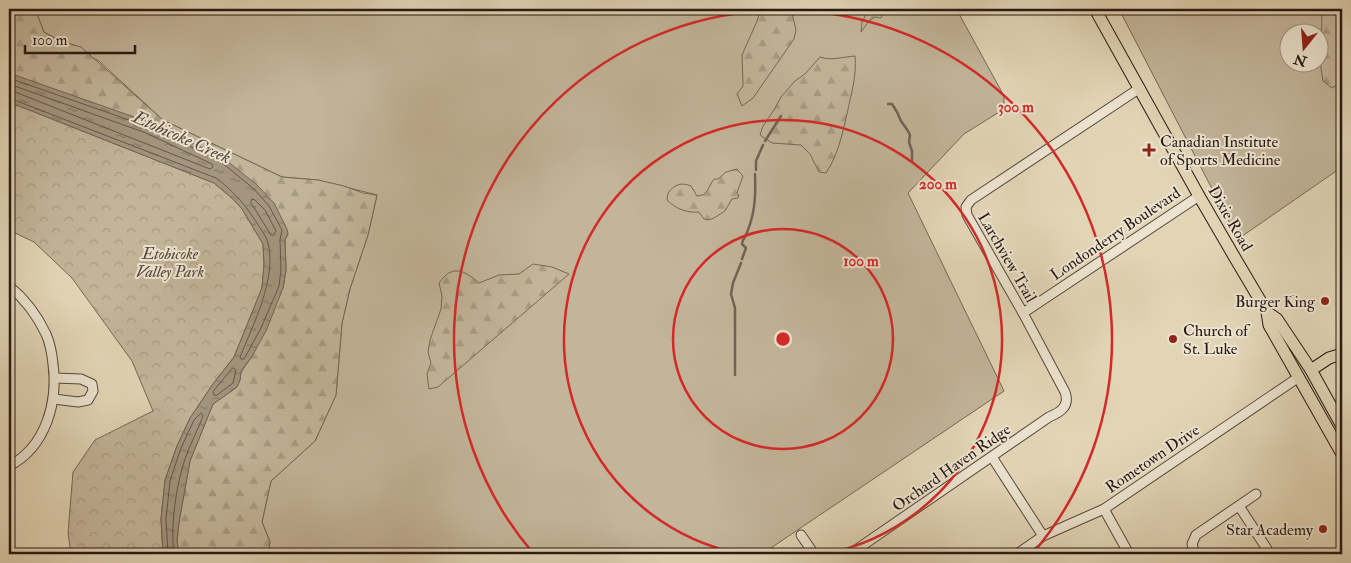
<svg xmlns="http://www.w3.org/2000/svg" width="1351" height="563" font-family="'IM FELL Double Pica',serif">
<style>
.grass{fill:#c3b59a;stroke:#766756;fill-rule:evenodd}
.forest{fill:url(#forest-firs);stroke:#766756}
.park{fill:url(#park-crowns);stroke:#766756}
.water{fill:url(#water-ripples);stroke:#726354}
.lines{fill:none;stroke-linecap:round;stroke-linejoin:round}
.shore{stroke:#665749;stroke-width:1}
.stream{stroke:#726354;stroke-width:2.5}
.minor-casing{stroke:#57483c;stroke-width:11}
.major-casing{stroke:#291913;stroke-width:13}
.minor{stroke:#ece4d0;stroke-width:9}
.major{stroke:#e2d5b6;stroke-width:11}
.ring{fill:none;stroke:#d62828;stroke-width:2.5}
.poi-dot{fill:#8f2418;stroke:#ece4d0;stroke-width:2}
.labels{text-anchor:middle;stroke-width:4;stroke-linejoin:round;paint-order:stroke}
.poi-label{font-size:16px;fill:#291913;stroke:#ece4d0;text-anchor:start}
.street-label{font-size:16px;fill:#291913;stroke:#ece4d0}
.park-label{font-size:16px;font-style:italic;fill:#57483c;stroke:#ece4d0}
.water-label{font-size:18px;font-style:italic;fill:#5a4b3e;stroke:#ece4d0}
.centre{fill:#d62828;stroke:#ece4d0;stroke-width:2.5}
.ring-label{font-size:15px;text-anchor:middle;font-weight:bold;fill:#d62828;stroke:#ece4d0;stroke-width:4;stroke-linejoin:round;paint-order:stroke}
</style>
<defs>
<pattern id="forest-firs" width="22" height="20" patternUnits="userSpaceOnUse" patternTransform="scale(1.25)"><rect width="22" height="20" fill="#c3b59a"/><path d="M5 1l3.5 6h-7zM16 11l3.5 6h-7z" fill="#a89b84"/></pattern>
<pattern id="park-crowns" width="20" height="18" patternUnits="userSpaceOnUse" patternTransform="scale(1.25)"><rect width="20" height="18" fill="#c3b59a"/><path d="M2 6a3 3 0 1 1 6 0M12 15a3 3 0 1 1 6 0" fill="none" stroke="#a89b84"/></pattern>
<pattern id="water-ripples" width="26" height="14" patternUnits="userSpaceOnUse" patternTransform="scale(1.25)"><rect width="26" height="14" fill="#a3957f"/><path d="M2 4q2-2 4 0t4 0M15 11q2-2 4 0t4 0" fill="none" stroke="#857967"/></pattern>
</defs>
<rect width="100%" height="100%" fill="#e2d5b6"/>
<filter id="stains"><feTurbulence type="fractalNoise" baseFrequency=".004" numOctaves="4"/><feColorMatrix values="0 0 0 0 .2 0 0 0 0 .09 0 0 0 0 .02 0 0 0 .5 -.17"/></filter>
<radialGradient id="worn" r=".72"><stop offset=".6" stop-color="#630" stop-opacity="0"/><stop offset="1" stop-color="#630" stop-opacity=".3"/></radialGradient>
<!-- grass -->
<g class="grass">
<polygon points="35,9 961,9 958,12 1004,96 1004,109 964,134 908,193 1004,391 762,554 268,554 270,542 262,522 271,481 315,441 336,395 342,323 350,289 368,235 377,195 318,180 282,177 163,120 99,61 44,32"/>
<path d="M 1123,9 L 1342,9 L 1342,167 L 1238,239 L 1121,13 ZM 1288,32 L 1318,32 L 1318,62 L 1288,62 Z"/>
</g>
<!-- forest -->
<g class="forest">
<polygon points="9,9 35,9 44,32 57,40 81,47 163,120 282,177 318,180 344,186 363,193 377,195 368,235 350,289 342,323 336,395 315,441 271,481 262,522 270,542 268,554 179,554 177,541 179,522 190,461 213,404 237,387 240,380 241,372 251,358 283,288 286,270 285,240 288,234 238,171 222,157 9,73"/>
<polygon points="761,9 791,9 796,30 794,39 753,98 742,106 737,94 743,86 742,55 757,21"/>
<polygon points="869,9 885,9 881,18 875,17 868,22 861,32 862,22"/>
<polygon points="1322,9 1342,9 1342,82 1332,88 1323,81 1321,68"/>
<path d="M 855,56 C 857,76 851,94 847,114 C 842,135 838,155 826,173 L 819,172 L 810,154 L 801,145 L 772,143 L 760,135 L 763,126 L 774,110 L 781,97 L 795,81 L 805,74 L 820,57 C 832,61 842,57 855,56 Z"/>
<path d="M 737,169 L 743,176 L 737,193 L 739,195 L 738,198 L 732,199 L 725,211 L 714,218 L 708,220 L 704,219 L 699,212 C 687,213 676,209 667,200 L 668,193 C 675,184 681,182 691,186 L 697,196 C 708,196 708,187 714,179 L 718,179 L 726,172 Z"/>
<path d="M 533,264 L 552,267 L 569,274 L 438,387 L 429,389 L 427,374 L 431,363 L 428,352 L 430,340 L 441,309 L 442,296 L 439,283 C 452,264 464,270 479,283 L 499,275 L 519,274 Z"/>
</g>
<!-- park -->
<polygon class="park" points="9,102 214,183 233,199 242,209 263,244 264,264 262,288 234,357 213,384 190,418 177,446 165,480 161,519 163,554 71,554 68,533 73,472 95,440 153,411 132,361 72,278 34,242 9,230"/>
<!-- water -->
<polygon class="water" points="9,73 151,123 222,157 257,185 274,203 287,229 288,234 285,240 286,270 283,288 266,331 251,358 241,371 240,380 237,387 213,404 190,461 179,522 177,541 179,554 163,554 161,519 165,480 177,446 190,418 213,384 234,357 262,288 264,264 263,244 242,209 233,199 214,183 9,102"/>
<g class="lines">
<!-- shore -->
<g class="shore">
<path d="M 9,78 L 149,127 L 187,145 L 220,161 L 254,189 L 269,206 L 282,230 L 280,240 L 281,270 L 279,286 L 261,328 L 244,359 L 241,359 L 240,357 C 253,325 277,278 268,243 C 266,235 259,227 255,220 C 244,203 232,190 216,178 L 9,98"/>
<polyline points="9,84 146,133 212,164 213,167 210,169 15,92 9,91"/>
<polygon points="252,199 255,200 265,210 276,231 274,235 271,235 251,203"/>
<polygon points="233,368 236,370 233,383 217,395 214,395 213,392"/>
<path d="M 168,554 L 166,519 L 170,481 L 181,448 L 194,420 L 201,413 L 203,416 C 198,430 190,444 185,459 C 176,486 170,526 174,554"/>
</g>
<!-- stream -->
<g class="stream">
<polyline points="888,104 892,104 897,112 901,121 908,131 910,135 909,142 912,151 912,161"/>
<polyline points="765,141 781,116"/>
<polyline points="756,170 756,161 763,145"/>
<path d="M 744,239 C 755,217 756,197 755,174"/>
<polyline points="742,259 746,248 742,244 743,240"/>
<polyline points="735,375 735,308 731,294 733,283 741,263"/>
</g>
<defs>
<g id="minor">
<path d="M 9,286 C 25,299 37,315 46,334 C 50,343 52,354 53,364 C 58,402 46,447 9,466"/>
<polyline points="1023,313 1199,196"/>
<polyline points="54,399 78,402 88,400 93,391 92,384 81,379 55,378"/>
<polyline points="992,457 1043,536"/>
<polyline points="1239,506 1267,549"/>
<polyline points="1104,509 1129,554"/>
<polyline points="801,535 814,554"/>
<path d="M 850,554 L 1049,417 C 1061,412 1070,406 1065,392 L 1023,313 L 967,215 L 966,207 L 971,200 L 1140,88"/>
<polyline points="1017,554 1043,536 1104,509 1299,377"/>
<polyline points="1195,554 1192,544 1196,535 1256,494"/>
</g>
<g id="major">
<polyline points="1095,9 1199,196 1235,258 1267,312 1277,319 1311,370 1342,426"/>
<polyline points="1267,312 1269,325 1342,454"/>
<polyline points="1311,370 1329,358 1342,354"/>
</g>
</defs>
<!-- minor casing -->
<use href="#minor" class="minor-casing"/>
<!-- major casing -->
<use href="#major" class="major-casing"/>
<!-- minor -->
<use href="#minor" class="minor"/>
<!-- major -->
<use href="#major" class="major"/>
</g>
<!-- distance rings -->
<g class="ring">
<circle cx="783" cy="339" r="110"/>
<path d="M741 554A219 219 0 1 1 825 554"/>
<path d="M533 553A329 329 0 1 1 1033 553"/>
</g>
<!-- markers -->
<g class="poi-dot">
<path d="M1146.5 142.5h5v5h5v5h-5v5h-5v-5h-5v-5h5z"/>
<circle cx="1325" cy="301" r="5"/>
<circle cx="1173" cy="339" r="5"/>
<circle cx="1323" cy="529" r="5"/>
</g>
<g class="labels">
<!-- poi labels -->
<g class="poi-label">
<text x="1160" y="147">Canadian Institute<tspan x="1160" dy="18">of Sports Medicine</tspan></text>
<text x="1315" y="307" text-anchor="end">Burger King</text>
<text x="1183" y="336">Church of<tspan x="1183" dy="18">St. Luke</tspan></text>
<text x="1313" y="535" text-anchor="end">Star Academy</text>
</g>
<!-- street labels -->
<g class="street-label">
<text transform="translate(1231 218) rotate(60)" y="6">Dixie Road</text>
<text transform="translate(1115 233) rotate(-34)" y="6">Londonderry Boulevard</text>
<text transform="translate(1008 257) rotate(60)" y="6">Larchview Trail</text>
<text transform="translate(1152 458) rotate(-34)" y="6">Rometown Drive</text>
<text transform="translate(951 467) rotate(-35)" y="6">Orchard Haven Ridge</text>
</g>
<!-- park labels -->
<g class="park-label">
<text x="170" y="259">Etobicoke<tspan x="170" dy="18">Valley Park</tspan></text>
</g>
<!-- water labels -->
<g class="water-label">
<text transform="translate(182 137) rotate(24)" y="6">Etobicoke Creek</text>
</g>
</g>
<circle cx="783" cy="339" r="8" class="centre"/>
<g class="ring-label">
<text x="1016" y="112">300 m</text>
<text x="938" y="189">200 m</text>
<text x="861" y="266">100 m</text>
</g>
<!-- margin -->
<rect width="1351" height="563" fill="none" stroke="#e2d5b6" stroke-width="30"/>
<rect x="10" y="10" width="1331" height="543" fill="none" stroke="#291913" stroke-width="2.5"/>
<rect x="15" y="15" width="1321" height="533" fill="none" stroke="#291913"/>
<!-- north arrow -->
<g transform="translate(1304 48) rotate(197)"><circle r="24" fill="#ece4d0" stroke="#9e9384"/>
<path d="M0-4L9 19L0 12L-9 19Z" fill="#8f2418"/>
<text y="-8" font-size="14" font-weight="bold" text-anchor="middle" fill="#291913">N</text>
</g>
<!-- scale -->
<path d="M25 45v8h110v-8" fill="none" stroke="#291913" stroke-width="2.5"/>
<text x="32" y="45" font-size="15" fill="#291913" stroke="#ece4d0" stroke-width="4" paint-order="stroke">100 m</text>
<rect width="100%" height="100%" filter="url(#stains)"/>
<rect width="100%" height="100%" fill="url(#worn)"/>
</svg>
